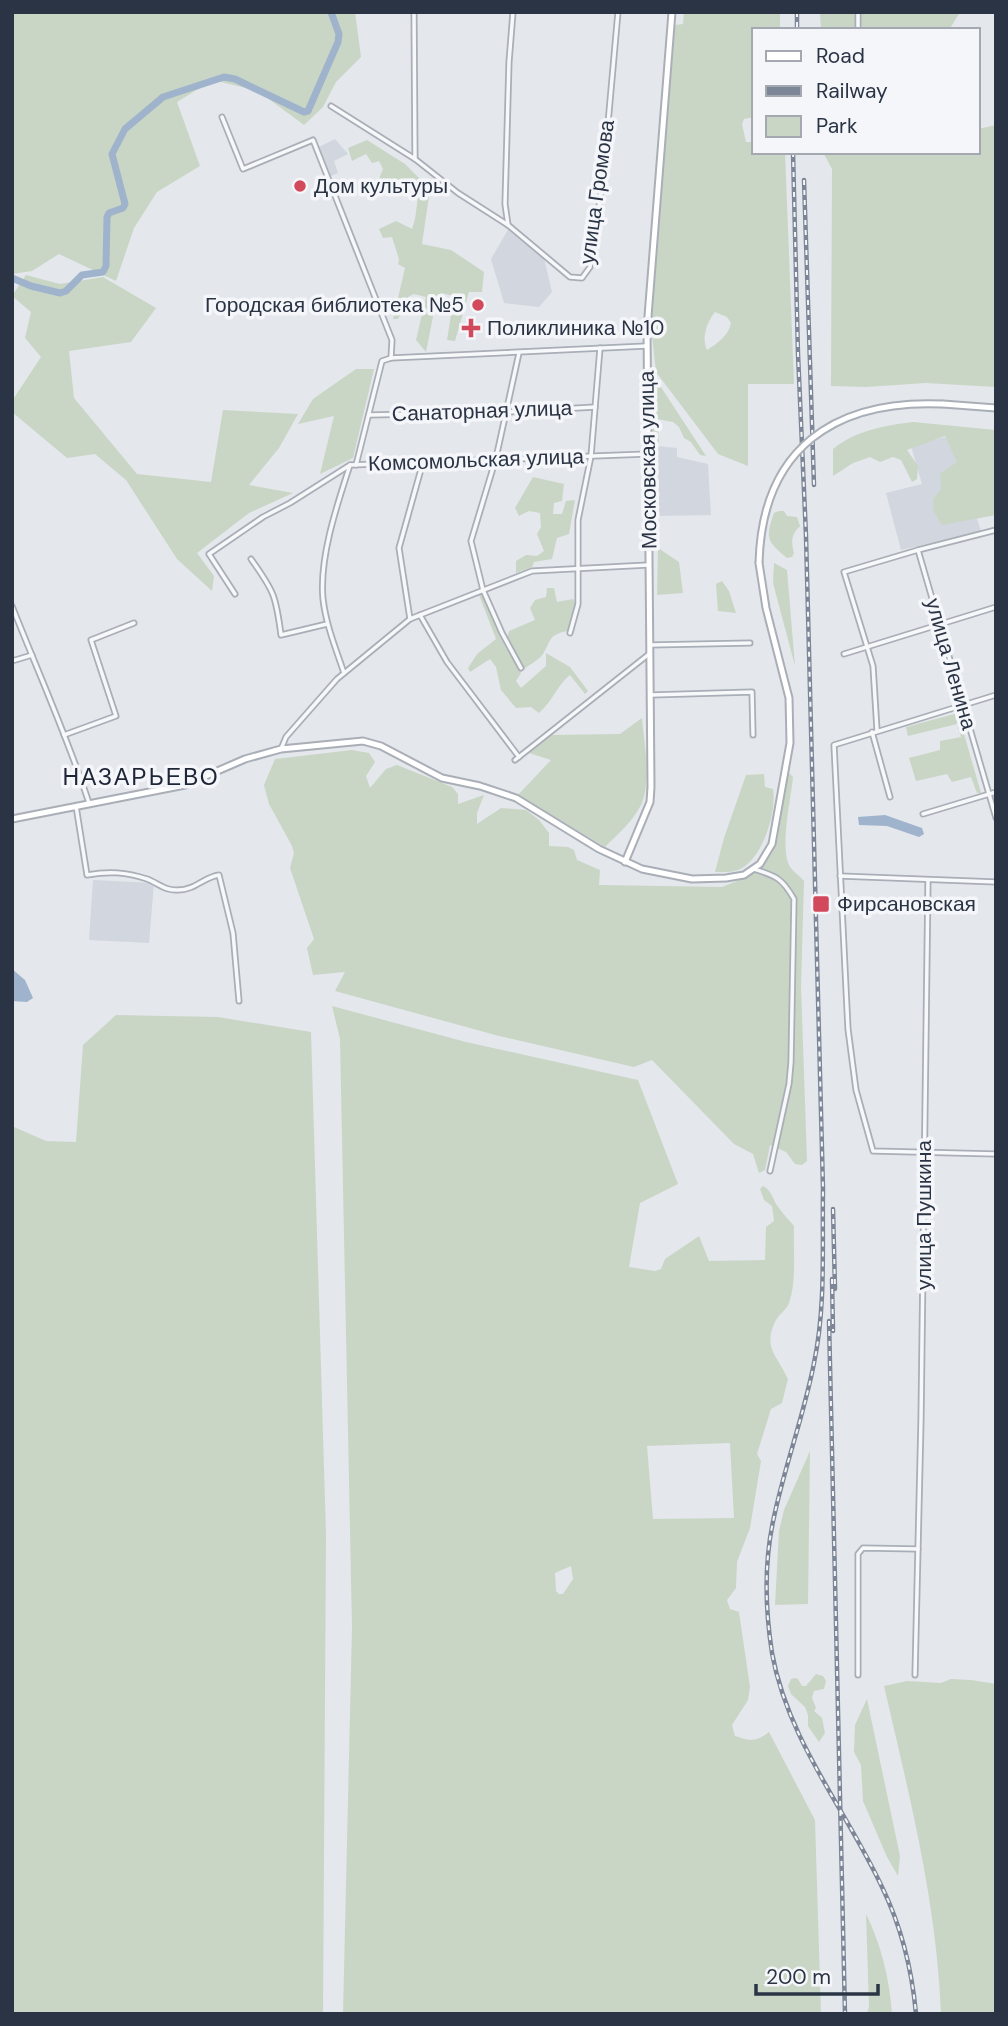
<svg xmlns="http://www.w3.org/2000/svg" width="1008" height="2026" font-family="'DM Sans',sans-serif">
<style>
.built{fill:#d2d6de}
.green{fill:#c9d6c5;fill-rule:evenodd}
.water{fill:#9fb4cc}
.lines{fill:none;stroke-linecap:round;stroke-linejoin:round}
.river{stroke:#9fb4cc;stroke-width:7}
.street-casing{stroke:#a9aeb7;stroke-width:7}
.secondary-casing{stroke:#a9aeb7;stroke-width:9}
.street{stroke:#f7f8fa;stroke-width:3.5}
.secondary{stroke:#fff;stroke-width:5}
.rail-casing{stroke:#7d8696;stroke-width:4.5}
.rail{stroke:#f4f6f9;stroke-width:2;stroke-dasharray:5;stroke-linecap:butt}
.secondary-bridge-casing{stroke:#a9aeb7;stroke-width:9;stroke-linecap:butt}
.secondary-bridge{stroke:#fff;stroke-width:5}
.poi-dot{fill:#d1495b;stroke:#f4f6f9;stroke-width:2.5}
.labels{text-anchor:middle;stroke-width:7;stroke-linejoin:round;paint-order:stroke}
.poi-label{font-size:21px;fill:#2b3445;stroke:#f4f6f9;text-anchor:start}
.street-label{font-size:21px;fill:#2b3445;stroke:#f4f6f9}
.neighbourhood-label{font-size:23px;letter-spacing:2px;fill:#1d2536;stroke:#f4f6f9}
</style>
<rect width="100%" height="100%" fill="#e4e7ec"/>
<!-- built -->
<g class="built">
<polygon points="335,139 348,154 334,161 338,173 331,176 319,147"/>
<polygon points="509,228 544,258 552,292 539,307 504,303 491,259"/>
<polygon points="949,436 981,531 901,550 886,493 922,484 911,446"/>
<polygon points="657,446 677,448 677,457 708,464 711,515 656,516"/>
<polygon points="93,880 154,883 149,943 89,940"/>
</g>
<!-- green -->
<g class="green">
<polygon points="12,12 355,12 361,57 336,82 323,107 304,125 258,91 213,80 177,102 200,166 157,192 134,228 116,281 59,254 32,271 12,274"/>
<path d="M 684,12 L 780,12 L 780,30 L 754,30 L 754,117 L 744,119 L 742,124 L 746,142 L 752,142 L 754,139 L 754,152 L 785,152 L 794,384 L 748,384 L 748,466 L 718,454 L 656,372 L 651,326 L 675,25 L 683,24 ZM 715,312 L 727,317 L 731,323 C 729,335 717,344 707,350 C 701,338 707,322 715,312 Z"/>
<polygon points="820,12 960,12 949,30 821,30"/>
<polygon points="996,125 996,387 926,383 866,387 831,386 832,169 823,152 978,152 978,129"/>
<polygon points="367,140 405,164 430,189 422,244 451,250 484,272 482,292 469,292 455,341 447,340 454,296 441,293 437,296 426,352 416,340 426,297 414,294 408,297 398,319 393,319 405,268 398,264 399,259 392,237 383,238 379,229 396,221 412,229 415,219 419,190 408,181 380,191 377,184 383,169 379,161 372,163 366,154 352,161 348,148"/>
<polygon points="26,275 60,284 103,277 156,308 131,342 69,351 74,398 137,474 211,482 223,410 298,414 279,448 249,485 293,493 249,513 197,553 214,576 212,591 177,559 126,480 95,454 67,458 12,412 12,401 41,357 25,338 31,312 12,296"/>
<polygon points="356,369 374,369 353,458 320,474 334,416 298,424 313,399"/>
<polygon points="651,372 706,456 700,455 691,442 684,438 679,427 673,422 657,419 659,443 653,446"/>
<path d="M 913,422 L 996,430 L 996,515 L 942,525 L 934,512 L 933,499 L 941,489 L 940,474 L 957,462 L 945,436 L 907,450 L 918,466 L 917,479 L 912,482 L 901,460 L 893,457 L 880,462 L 870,457 L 853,463 L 833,476 L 833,449 C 857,430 883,426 913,422 Z"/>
<polygon points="533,477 564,484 562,501 554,503 553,514 562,514 566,501 575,500 569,534 557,538 552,559 534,562 532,567 516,573 516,561 526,555 537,556 544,551 537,534 541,527 540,513 529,511 519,516 515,508"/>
<path d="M 779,511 L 784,511 L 787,516 L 797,517 L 800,526 C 791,535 791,541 794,553 L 792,557 L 787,558 C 767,541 765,539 774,513 Z"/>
<polygon points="658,548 679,562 683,593 657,595"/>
<polygon points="774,563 787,570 795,666 773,583"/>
<polygon points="722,581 729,591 736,613 718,611 716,584"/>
<path d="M 547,588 L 554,588 L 557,602 L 573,599 L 576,604 L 567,631 C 548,635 551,641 543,654 C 539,660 530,664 524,669 L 507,639 L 509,631 L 535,620 L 530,608 L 535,600 L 546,597 Z"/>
<path d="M 483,593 L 501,639 L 521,673 L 516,681 L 521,688 L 546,666 L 546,653 L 570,667 L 588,691 L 585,694 L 570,675 C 558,684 552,702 539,713 L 531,707 L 516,708 L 501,690 L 496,667 L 490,659 L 470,672 L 468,668 L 477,654 L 496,639 L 479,595 Z"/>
<polygon points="958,713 981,793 977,793 971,777 952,782 947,774 916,781 909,758 940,750 940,741 961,737 957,724 908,736 906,727"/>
<path d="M 642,718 C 644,743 652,781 641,805 C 633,821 618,834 605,847 L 518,795 L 551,760 L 529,753 L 550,735 L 620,734 Z"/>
<path d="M 352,750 L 369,753 L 375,762 L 366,776 L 370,788 L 386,769 L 397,765 L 452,787 L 458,794 L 458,804 L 484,795 L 477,813 L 477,824 L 501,808 L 526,810 L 539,820 L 549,833 L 549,846 L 568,847 L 574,850 L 577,860 L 600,870 L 599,885 L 722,887 L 750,876 L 771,855 L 777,840 L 788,772 L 793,777 C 791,799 780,846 789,865 C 792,871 800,876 804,881 L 801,986 L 807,1161 L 802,1165 L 795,1164 L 786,1152 L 770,1145 L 765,1170 L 759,1173 L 753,1154 L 734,1144 L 652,1060 L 634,1067 L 499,1036 L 335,991 L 345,972 L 313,975 L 307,948 L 314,939 L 290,868 L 294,853 L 292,846 L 269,804 L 264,785 L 275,759 Z"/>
<path d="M 764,774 L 765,787 L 773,789 C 777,811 763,857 742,868 C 733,873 725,872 715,872 L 724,838 L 746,775 Z"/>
<path d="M 332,1006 L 466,1042 L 638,1080 L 678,1184 L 640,1203 L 629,1267 L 655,1271 L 661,1269 L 665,1259 L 699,1236 L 709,1261 L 765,1260 L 766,1227 L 774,1221 L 772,1206 L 764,1200 L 760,1189 L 763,1186 C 773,1191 772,1200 779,1208 C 784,1215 789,1220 794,1226 C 793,1250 797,1280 789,1303 C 787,1309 780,1313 776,1320 C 762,1347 777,1355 788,1379 L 782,1403 L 771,1409 L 757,1454 L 761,1461 L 750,1528 L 737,1562 L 736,1588 L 727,1600 L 730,1609 L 739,1612 L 750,1687 L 748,1700 L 732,1725 L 735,1736 C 750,1741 756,1742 769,1732 L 815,1820 L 821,2014 L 343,2014 L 352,1628 L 340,1039 ZM 730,1443 L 734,1518 L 653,1519 L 647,1446 ZM 571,1566 L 573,1579 L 563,1594 L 559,1594 L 556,1591 L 555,1573 Z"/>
<polygon points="116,1015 218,1017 311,1032 326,1535 323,2014 12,2014 12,1130 14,1127 46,1141 76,1142 83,1045"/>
<polygon points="810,1451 808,1604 775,1605 779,1531 784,1510"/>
<polygon points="816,1674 823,1676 826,1681 824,1689 814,1691 812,1698 816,1708 814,1711 822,1718 825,1733 819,1742 808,1726 808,1715 805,1707 791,1694 788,1686 791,1679 795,1678 798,1679 802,1686 806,1686"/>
<path d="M 951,1679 L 971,1680 L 996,1684 L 996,2014 L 941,2014 C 937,1903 909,1794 884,1686 L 907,1681 L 941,1683 Z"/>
<polygon points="867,1699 900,1856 898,1876 887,1857 863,1801 861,1765 854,1752 855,1725"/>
<path d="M 866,1914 C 881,1944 890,1981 892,2014 L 867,2014 L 869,2006 Z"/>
</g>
<!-- water -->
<g class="water">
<polygon points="885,815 922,828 924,834 919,837 887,826 859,825 858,817"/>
<polygon points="12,969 25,980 33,998 27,1002 12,1001"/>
</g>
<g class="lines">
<!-- river -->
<polyline class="river" points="12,278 31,286 60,293 66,291 82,275 103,272 106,266 107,217 109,213 123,208 125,204 112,154 125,129 163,97 224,77 235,79 304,112 308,111 338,42 339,34 331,12"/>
<defs>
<g id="street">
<polyline points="414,12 415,159"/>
<polyline points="858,12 858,30"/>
<polyline points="331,106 415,159 458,193 508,225 570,277 582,278 590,267 603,179 618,12"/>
<polyline points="222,117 243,169 313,140 392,340 391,358 646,346"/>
<polyline points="508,225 505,204 509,62 513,12"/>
<polyline points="519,353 496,458 471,541 483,590 502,633 521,668"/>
<polyline points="370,415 506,412 595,407"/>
<polyline points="356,465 382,361 391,358"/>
<polyline points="918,550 996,818"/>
<path d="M 251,559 C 274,591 276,596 281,635 L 327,624"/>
<polyline points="235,594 209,554 263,517 290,503 350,465 647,454"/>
<path d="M 12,606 C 38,672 67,736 89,803"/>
<polyline points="420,615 447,662 519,757"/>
<polyline points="410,619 399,548 423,462"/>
<polyline points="570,633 578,604 578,520 591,456 600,348"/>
<polyline points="650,645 750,643"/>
<polyline points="844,654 996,607"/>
<polyline points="12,661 32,655"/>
<path d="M 344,673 C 336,649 326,625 323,599 C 319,558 337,505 350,465"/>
<polyline points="651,695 752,692 753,735"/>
<polyline points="996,695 834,745 848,1029 856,1090 873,1151 996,1154"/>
<polyline points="877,730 873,666 844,572 918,550 996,530"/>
<polyline points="872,732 890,797"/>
<polyline points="64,735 116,716 91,640 134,623"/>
<polyline points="281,749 286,737 337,679 410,619 532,571 648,565"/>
<polyline points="515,760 649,654"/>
<path d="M 76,806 L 87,875 C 109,871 126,872 147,879 C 158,883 165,891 178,890 C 195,890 204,877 219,875 L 233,933 L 239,1001"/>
<polyline points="923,814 996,792"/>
<path d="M 754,869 C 776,876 782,878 794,899 L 791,1062 L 789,1084 L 770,1171"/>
<polyline points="840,876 996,882"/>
<polyline points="858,1675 858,1554 863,1548 918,1549"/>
<polyline points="915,1675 921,1420 928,880"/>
</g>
<g id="secondary">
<polyline points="943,404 996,408"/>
<polyline points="12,819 185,785 245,759 281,749 363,741 381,746 442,778 480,786 516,798 599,849 642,869 692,879 726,878 744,875 760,864 772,844 790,743 789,698 766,608 759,563"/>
<polyline points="625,862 650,802 651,787 647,329 672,12"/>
</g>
</defs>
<!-- street casing -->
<use href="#street" class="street-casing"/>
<!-- secondary casing -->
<use href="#secondary" class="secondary-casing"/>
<!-- street -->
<use href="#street" class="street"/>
<!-- secondary -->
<use href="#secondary" class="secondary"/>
<defs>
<g id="rail">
<polyline points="797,12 797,30"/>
<path d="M 793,152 L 798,354 L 806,536 L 823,1189 C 822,1247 826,1306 814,1363 C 804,1415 785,1465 774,1517 C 764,1561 765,1608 772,1653 C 788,1741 845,1808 882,1887 C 901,1926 912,1970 916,2014"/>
<polyline points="804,180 814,485"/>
<polyline points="833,1209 835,1289"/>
<polyline points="832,1279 833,1331"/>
<polyline points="829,1321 845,2014"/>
</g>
</defs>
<!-- rail casing -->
<use href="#rail" class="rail-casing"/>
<!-- rail -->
<use href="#rail" class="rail"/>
<defs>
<path id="secondary-bridge" d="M 759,563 C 762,449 834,399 943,404"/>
</defs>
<!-- secondary-bridge casing -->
<use href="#secondary-bridge" class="secondary-bridge-casing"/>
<!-- secondary-bridge -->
<use href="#secondary-bridge" class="secondary-bridge"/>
</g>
<!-- markers -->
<g class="poi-dot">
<circle cx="300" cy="186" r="7"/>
<circle cx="478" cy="305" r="7"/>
<path d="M467.5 317.5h7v7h7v7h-7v7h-7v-7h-7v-7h7z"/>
<rect x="812" y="895" width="18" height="18" rx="3.5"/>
</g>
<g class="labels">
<!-- poi labels -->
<g class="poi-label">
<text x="314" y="193">Дом культуры</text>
<text x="464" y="312" text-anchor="end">Городская библиотека №5</text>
<text x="487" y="335">Поликлиника №10</text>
<text x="837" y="911">Фирсановская</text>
</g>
<!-- street labels -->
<g class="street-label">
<text transform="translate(597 192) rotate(-82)" y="7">улица Громова</text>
<text transform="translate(482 411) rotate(-2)" y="7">Санаторная улица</text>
<text transform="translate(476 460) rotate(-2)" y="7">Комсомольская улица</text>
<text transform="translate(648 460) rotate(-91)" y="7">Московская улица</text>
<text transform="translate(951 664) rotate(74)" y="7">улица Ленина</text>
<text transform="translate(924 1215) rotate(-90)" y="7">улица Пушкина</text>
</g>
<!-- neighbourhood labels -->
<g class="neighbourhood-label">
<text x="141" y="785">НАЗАРЬЕВО</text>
</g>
</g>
<!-- border -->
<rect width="1008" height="2026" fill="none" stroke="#2b3445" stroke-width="28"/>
<!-- legend -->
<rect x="752" y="28" width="228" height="126" fill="#f4f6f9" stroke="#a4a8b1" stroke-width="2"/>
<rect x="766" y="51" width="35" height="10" fill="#ffffff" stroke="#a4a8b1" stroke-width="2"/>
<text x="816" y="63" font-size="21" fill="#2b3445">Road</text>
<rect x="766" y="86" width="35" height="10" fill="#7d8696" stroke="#a4a8b1" stroke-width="2"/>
<text x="816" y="98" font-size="21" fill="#2b3445">Railway</text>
<rect x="766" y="116" width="35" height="21" fill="#c9d6c5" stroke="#a4a8b1" stroke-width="2"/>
<text x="816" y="133" font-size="21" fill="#2b3445">Park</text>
<!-- scale -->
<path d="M756 1984v10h122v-10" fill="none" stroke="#2b3445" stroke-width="3.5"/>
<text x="766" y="1984" font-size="21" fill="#2b3445" stroke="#f4f6f9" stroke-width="5" paint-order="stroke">200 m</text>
</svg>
